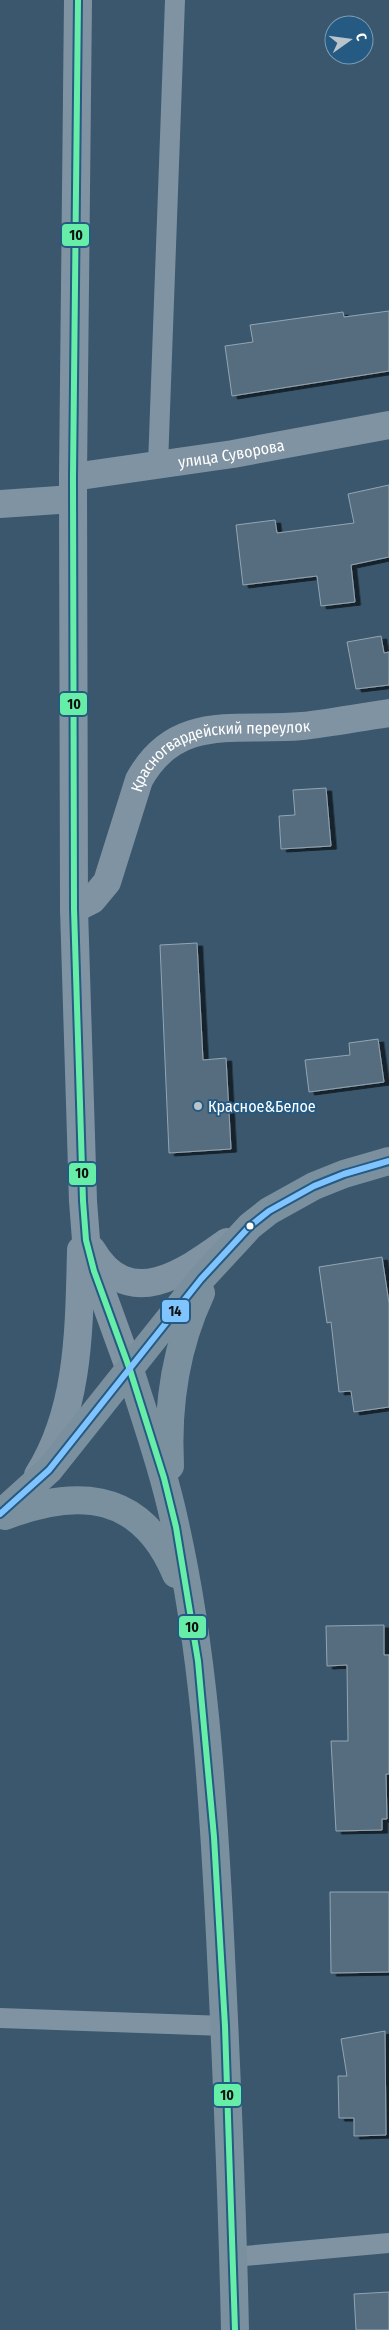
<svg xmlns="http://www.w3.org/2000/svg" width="389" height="2330" font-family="'Fira Sans Condensed',sans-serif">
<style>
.building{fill:#566d7f;stroke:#94a5b2;filter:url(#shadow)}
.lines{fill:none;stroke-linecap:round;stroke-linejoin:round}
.lane{stroke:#8093a3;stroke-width:20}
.street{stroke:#8093a3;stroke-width:28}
.secondary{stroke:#7b909f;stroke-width:28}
.bus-1-casing{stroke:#255a82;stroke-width:10}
.bus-2-casing{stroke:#255a82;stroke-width:10}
.bus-1{stroke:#66eda8;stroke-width:6}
.bus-2{stroke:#80c4ff;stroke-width:6}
.poi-dot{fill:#bac4cc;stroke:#255a82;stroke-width:2}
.bus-dot{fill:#fff;stroke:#255a82;stroke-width:2}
.labels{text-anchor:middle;stroke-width:4;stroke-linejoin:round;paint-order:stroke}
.street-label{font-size:16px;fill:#fff;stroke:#255a82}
.poi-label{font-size:16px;fill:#fff;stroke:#255a82;text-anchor:start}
.line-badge{stroke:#255a82;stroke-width:2}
.pale-badge-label{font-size:14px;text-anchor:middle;font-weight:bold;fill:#111}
</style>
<defs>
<filter id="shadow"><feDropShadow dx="5.5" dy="3" stdDeviation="0" flood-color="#0009"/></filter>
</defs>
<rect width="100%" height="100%" fill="#3a576d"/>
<!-- building -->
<g class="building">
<polygon points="389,311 389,371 232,396 225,346 253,342 250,325 343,312 344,317"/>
<polygon points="389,485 389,557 351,565 355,602 321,606 317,576 243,585 236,525 275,520 277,533 354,523 348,494"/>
<polygon points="381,636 384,653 389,652 389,685 356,689 347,642"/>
<polygon points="326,788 331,846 281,849 279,816 295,815 293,790"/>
<polygon points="197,943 203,1060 226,1058 231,1149 169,1153 160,945"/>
<polygon points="378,1039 384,1082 309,1092 305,1060 350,1055 349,1043"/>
<polygon points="382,1257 389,1303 389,1407 354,1412 351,1391 339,1392 331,1322 327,1323 319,1267"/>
<polygon points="384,1625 384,1655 389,1655 389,1774 386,1774 387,1819 382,1819 382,1830 336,1831 331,1741 348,1741 347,1665 327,1666 326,1626"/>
<polygon points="330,1892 389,1892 389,1972 331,1973"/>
<polygon points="385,2031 386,2135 354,2136 354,2118 339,2118 338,2076 347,2076 341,2039"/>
<polygon points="389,2292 389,2330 356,2330 354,2294"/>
</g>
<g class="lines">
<!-- lane -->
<g class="lane">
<polyline points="158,465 175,0"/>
<polyline points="0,2018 225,2026"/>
<polyline points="233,2257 389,2243"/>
</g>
<!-- street -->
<g class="street">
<polyline points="78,0 73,477 74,909 83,1201 86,1240 94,1271 130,1370"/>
<path id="s1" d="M 73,477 L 233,454 L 389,425"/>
<polyline points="0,504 73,499"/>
<path id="s2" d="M 74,909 L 92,900 L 107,882 L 139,780 C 176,712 238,732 302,726 C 331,723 360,717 389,713"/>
<path d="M 92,1250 C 129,1313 185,1272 227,1242"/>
<path d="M 38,1475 C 80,1409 79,1326 81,1250"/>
</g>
<!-- secondary -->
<g class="secondary">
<path d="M 130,1370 C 146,1421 164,1472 175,1524 C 204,1653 212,1785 219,1916 C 226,2054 232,2192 235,2330"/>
<path d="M 170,1466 C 167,1407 176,1346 201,1293"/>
<polyline points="0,1514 49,1470 201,1279 250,1226 269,1211 314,1186 344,1174 389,1161"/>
<path d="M 5,1516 C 80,1487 142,1493 176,1574"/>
</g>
<defs>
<polyline id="bus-1" points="78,0 73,477 74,909 83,1201 86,1240 94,1271 130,1370 164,1478 176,1527 198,1661 214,1837 225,2026 235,2330"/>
<polyline id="bus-2" points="0,1514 49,1470 201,1279 250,1226 269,1211 314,1186 344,1174 389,1161"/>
</defs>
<!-- bus-1 casing -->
<use href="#bus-1" class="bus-1-casing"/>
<!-- bus-2 casing -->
<use href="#bus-2" class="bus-2-casing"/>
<!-- bus-1 -->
<use href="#bus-1" class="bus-1"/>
<!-- bus-2 -->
<use href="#bus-2" class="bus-2"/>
</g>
<!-- markers -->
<circle class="poi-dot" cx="198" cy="1106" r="5"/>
<circle class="bus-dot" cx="250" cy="1226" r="4.5"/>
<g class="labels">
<!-- street labels -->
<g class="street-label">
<text dy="6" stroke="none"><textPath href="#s1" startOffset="160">улица Суворова</textPath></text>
<text dy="6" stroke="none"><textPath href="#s2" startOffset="240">Красногвардейский переулок</textPath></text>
</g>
<!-- poi labels -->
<g class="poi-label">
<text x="208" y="1112">Красное&amp;Белое</text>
</g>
</g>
<g class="line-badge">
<rect x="61" y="223" width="29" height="24" rx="5" fill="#66eda8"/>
<rect x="59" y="692" width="29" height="24" rx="5" fill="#66eda8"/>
<rect x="68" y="1162" width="29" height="24" rx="5" fill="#66eda8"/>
<rect x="161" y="1299" width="29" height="24" rx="5" fill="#80c4ff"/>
<rect x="178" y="1615" width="29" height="24" rx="5" fill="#66eda8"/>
<rect x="213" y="2083" width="29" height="24" rx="5" fill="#66eda8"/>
</g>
<g class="pale-badge-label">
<text x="76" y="240">10</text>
<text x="74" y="709">10</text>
<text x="82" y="1178">10</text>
<text x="175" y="1316">14</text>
<text x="192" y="1632">10</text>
<text x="227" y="2100">10</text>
</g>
<!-- north arrow -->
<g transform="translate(349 40) rotate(76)"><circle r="24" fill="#255a82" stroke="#7c9cb4"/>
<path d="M0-4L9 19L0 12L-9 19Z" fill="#bac4cc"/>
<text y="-8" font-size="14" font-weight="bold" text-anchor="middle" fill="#ffffff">С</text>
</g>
</svg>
